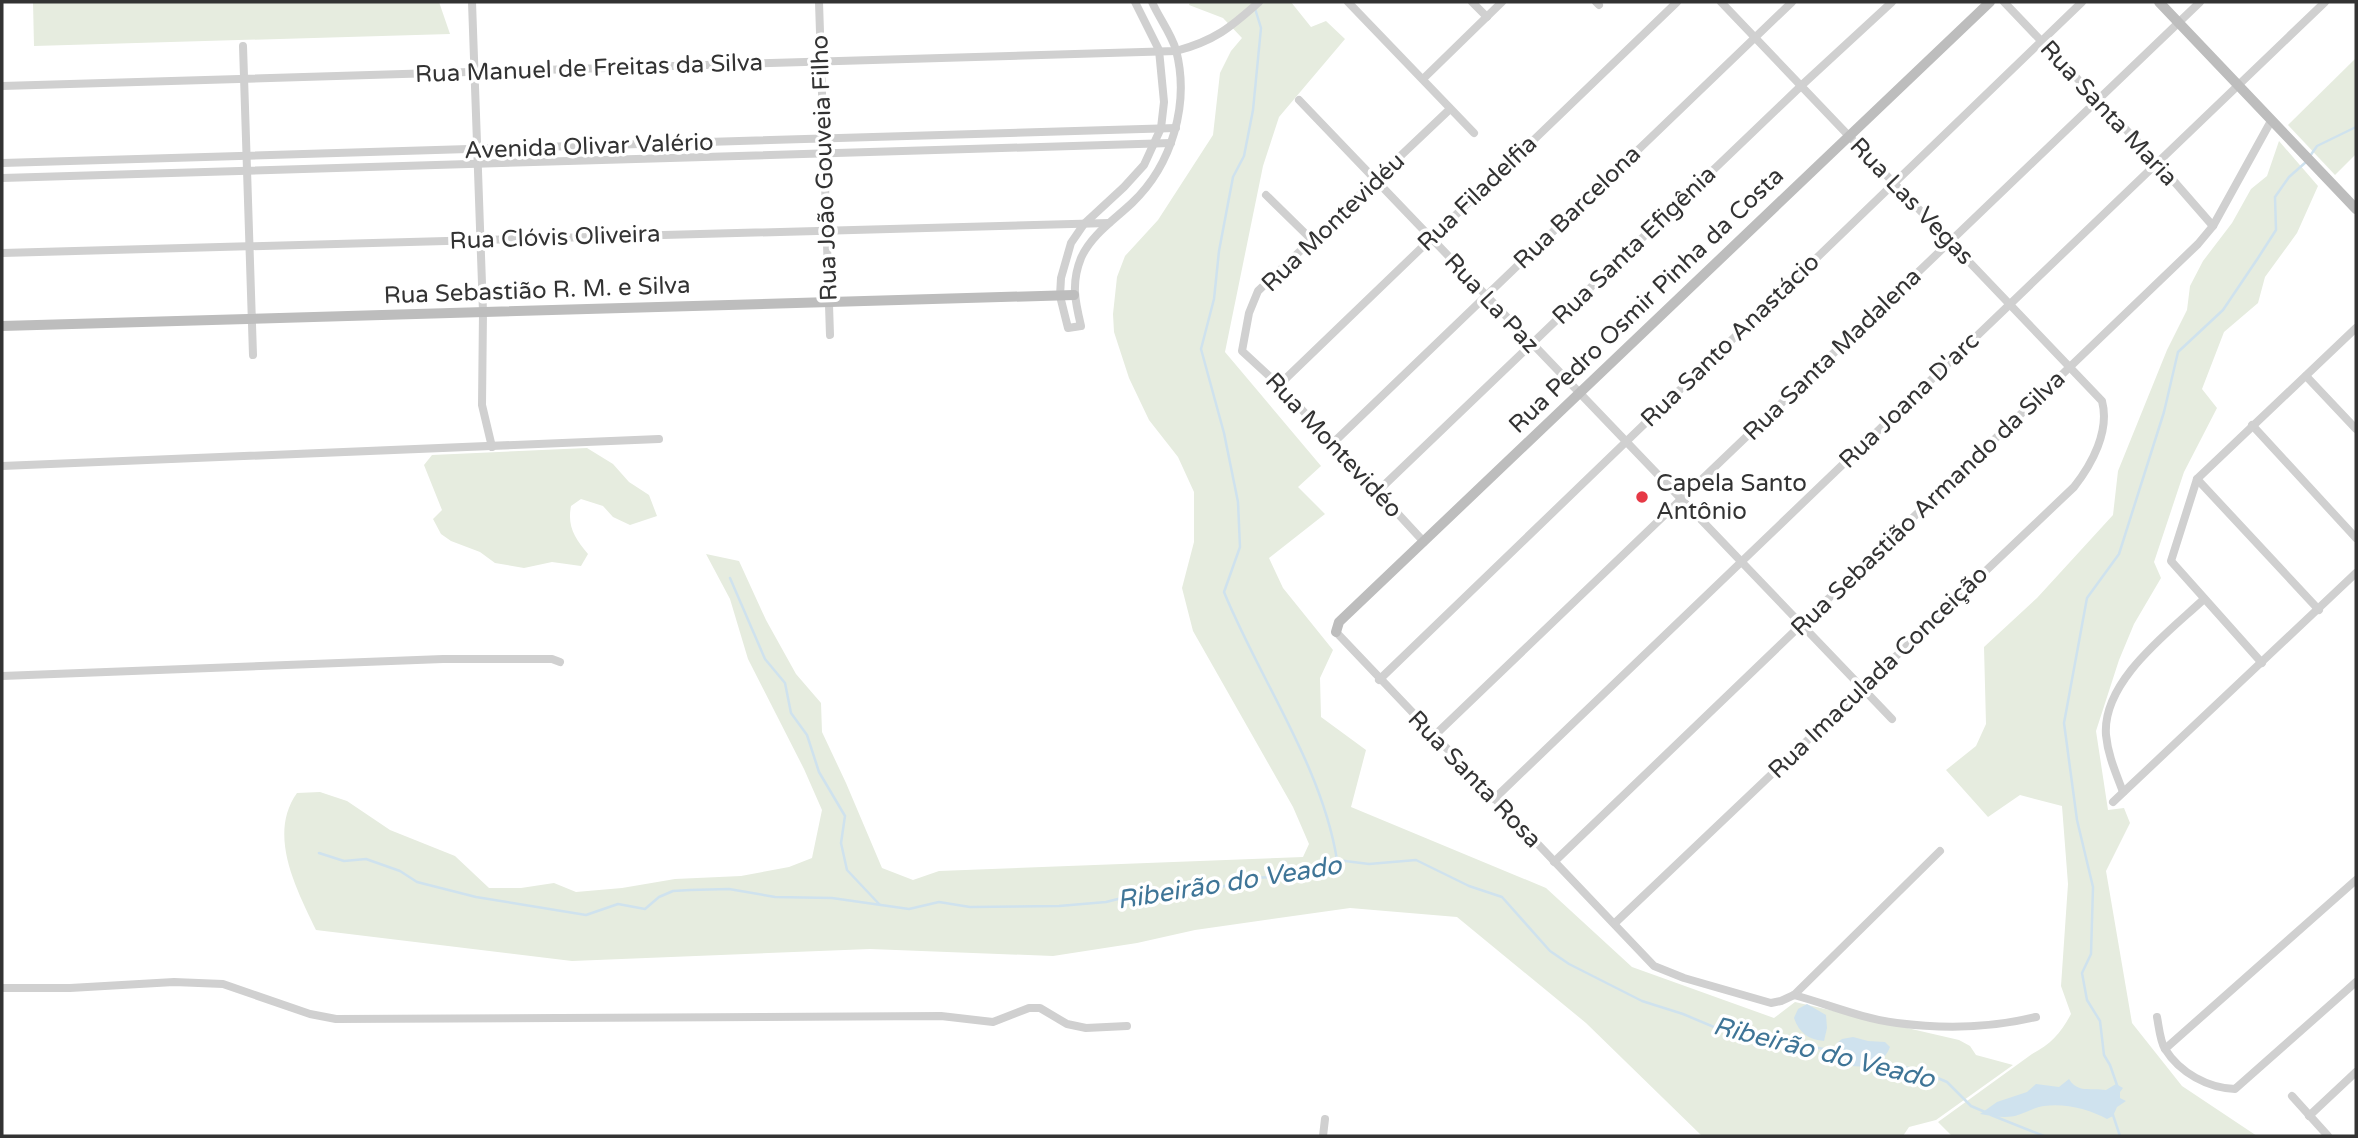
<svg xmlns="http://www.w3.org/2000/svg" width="2358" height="1138" font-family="'Varela Round',sans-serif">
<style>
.green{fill:#e6ecdf}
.water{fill:#cfe2ee}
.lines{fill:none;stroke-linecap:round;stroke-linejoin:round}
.stream{stroke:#cfe2ee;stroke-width:2.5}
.street{stroke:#d0d0d0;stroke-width:8}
.secondary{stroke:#bdbdbd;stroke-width:10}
.poi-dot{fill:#e63946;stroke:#fff;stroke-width:2.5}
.labels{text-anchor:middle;stroke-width:7;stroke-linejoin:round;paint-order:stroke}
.street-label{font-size:24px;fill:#333;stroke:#fff}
.poi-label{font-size:24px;fill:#333;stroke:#fff;text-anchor:start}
.water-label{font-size:26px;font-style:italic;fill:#3f7597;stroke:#fff}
</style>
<rect width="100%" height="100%" fill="#fff"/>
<!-- green -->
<g class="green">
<polygon points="33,2 439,2 450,34 34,46"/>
<path d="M 1190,2 L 1291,2 L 1311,27 L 1326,21 L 1345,39 L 1279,117 L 1263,166 L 1225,352 L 1321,466 L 1298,487 L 1325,514 L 1269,558 L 1283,588 L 1333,650 L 1320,678 L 1321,717 L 1366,750 L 1351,807 L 1546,888 L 1632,967 L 1774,1018 L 1795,1002 L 1959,1040 L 1970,1046 L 1976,1055 L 2013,1065 L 1936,1120 L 1909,1127 L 1903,1136 L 1702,1136 L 1586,1023 L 1457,917 L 1350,908 L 1195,930 L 1137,943 L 1053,956 L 870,949 L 572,961 L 316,930 C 297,890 267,835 297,793 L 320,792 L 347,801 L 390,830 L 455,856 L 489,888 L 521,888 L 554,883 L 576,892 L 622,888 L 675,879 L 741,876 L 789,867 L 812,858 L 822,810 L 804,769 L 748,659 L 730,599 L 706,554 L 739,561 L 766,620 L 796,674 L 821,703 L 822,732 L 846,783 L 882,868 L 913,880 L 939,871 L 1303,857 L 1309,844 L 1293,807 L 1193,631 L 1182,588 L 1194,542 L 1194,492 L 1178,457 L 1149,420 L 1129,378 L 1114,332 L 1113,314 L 1117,277 L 1125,256 L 1158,220 L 1213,135 L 1220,73 L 1231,51 L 1242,38 L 1223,18 L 1189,5 Z"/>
<polygon points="2356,58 2356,154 2335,175 2288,125"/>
<path d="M 2279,141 L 2318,186 L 2297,233 L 2265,277 L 2258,303 L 2224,332 L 2202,389 L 2217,408 L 2184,472 L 2154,562 L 2161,578 L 2134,624 L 2119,660 L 2096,731 L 2108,810 L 2124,808 L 2130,823 L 2106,871 L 2132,1023 L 2182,1086 L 2257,1136 L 1952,1136 L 1938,1122 L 2032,1054 C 2051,1044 2061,1033 2071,1014 L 2061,986 L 2068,884 L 2062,806 L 2020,795 L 1988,817 L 1946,770 L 1976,746 L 1986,724 L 1984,647 L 2037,598 L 2113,515 L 2118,471 L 2167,350 L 2187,310 L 2190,286 L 2203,261 L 2232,223 L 2251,189 L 2267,176 Z"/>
<path d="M 587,448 L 613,464 L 629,482 L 649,495 L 657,516 L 630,525 L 613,517 L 603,506 L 581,499 L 571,506 C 567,527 575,538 588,554 L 581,566 L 552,562 L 524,568 L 495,563 L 480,552 L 451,541 L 441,534 L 433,519 L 442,510 L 424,465 L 432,455 Z"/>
</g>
<!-- water -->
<g class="water">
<path d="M 1807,1004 L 1826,1015 L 1827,1028 L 1824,1041 C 1809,1040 1799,1033 1794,1018 L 1798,1009 Z"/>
<path d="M 1853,1037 L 1868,1041 L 1885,1042 L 1890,1047 C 1883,1067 1857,1071 1841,1062 L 1836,1044 L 1842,1039 Z"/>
<path d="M 2069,1079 C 2078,1094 2091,1087 2106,1090 L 2116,1084 L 2123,1088 L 2120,1092 L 2120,1098 L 2126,1101 L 2117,1107 L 2113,1116 L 2107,1119 C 2089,1109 2065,1103 2044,1106 C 2036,1107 2027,1112 2018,1115 C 2007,1119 1992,1116 1980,1114 L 1997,1102 L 2027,1092 L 2036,1084 L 2059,1087 Z"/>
</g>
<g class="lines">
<!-- stream -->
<g class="stream">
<path d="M 1253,2 L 1261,28 L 1253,110 L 1244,156 L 1233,177 L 1219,251 L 1214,299 L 1201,349 L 1224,433 L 1238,502 L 1240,547 L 1224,592 C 1260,680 1322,766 1337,860"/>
<polyline points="2310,156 2317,146 2356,127"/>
<polyline points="730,578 765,659 785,683 791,713 807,735 819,772 845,816 841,843 847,870 880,905"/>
<polyline points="319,853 344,861 366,859 400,871 417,882 476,897 586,915 618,904 645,909 659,897 673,891 690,890 729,889 775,897 832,898 909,909 939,902 970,907 1059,906 1106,902 1138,894 1221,888 1238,878 1278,877 1317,870 1337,860 1369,864 1416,860 1469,886 1502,897 1550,951 1569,964 1642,1001 1683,1014 1721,1030 1760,1041 1787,1041 1837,1052"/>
<polyline points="1881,1060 1887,1064 1919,1070 1947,1082 1971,1106 1985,1112"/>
<polyline points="2118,1088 2110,1065 2104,1055 2100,1021 2087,1000 2082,973 2091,954 2093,887 2077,820 2064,723 2087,598 2119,554 2164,412 2178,352 2223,310 2258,258 2276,230 2275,197 2289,177 2306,162"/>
<polyline points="1991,1115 2044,1136"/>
<polyline points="2113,1115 2120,1136"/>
</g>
<!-- street -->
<g class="street">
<polyline points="472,2 483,312 482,405 492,447"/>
<polyline points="819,2 830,335"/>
<path d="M 1135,2 L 1159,50 L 1164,102 L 1161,128 L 1144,165 L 1124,187 L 1084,224 L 1071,243 L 1061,278 L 1060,296 L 1068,328 L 1081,326 C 1075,301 1071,283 1081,258 C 1091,235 1114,220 1132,203 C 1172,165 1190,104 1176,50 C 1171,33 1159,18 1152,2"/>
<polyline points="1348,2 1474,133"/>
<polyline points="1472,2 1487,17"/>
<polyline points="1596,2 1599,5"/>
<polyline points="2004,2 2158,163 2213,226"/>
<polyline points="243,46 253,355"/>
<polyline points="1423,79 1502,2"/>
<path d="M 2,86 L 1176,51 C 1214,41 1230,28 1259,2"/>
<polyline points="1299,100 1892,719"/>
<polyline points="2,163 1176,128"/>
<polyline points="2,178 1171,143"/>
<polyline points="1266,195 1312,240"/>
<polyline points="2,253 1109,223"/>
<polyline points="2306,376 2356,429"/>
<polyline points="1279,385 1677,2"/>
<polyline points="2252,425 2356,538"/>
<polyline points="1333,443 1792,2"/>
<polyline points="2,466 659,439"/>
<polyline points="2197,479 2319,610"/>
<polyline points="1378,491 1802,85 1892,2"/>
<polyline points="1424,542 1279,385 1242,351 1249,313 1258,291 1450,109"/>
<polyline points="1336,632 1654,966 1684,978 1771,1003 1781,1001 1794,995 1940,851"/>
<polyline points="2262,663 2171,561 2197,479 2356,328"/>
<polyline points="2,676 443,659 552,659 560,662"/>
<polyline points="1379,680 2082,2"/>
<polyline points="1434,736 2200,2"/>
<path d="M 2123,792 C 2116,773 2108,756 2106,735 C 2102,681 2169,632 2204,599"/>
<polyline points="1494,799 2325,2"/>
<polyline points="2113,802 2356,573"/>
<polyline points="1554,862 2198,244 2213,226 2271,121"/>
<path d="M 1615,923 L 2074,487 C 2092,464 2110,431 2102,401 L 1721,2"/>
<polyline points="2,988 70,988 174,982 223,984 310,1014 336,1019 941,1016 993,1022 1029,1008 1040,1008 1067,1024 1086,1028 1127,1026"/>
<path d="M 1794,995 C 1827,1004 1863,1019 1897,1023 C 1943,1029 1991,1028 2036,1017"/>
<path d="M 2157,1017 C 2159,1027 2160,1041 2165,1049 C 2180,1073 2208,1088 2235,1089 L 2356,982"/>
<polyline points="2165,1049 2356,880"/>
<polyline points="2292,1096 2328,1136"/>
<polyline points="2309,1116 2356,1072"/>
<polyline points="1323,1136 1325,1119"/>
</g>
<!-- secondary -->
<g class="secondary">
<polyline points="2159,2 2356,209"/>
<polyline points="2,326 1074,295"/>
<polyline points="1336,632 1339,622 1990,2"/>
</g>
</g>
<!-- markers -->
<circle class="poi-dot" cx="1642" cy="497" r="7"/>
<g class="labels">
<!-- street labels -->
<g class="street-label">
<text transform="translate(589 68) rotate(-2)" y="8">Rua Manuel de Freitas da Silva</text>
<text transform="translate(2109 113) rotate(47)" y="8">Rua Santa Maria</text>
<text transform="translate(589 146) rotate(-2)" y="8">Avenida Olivar Valério</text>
<text transform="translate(824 168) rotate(-92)" y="8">Rua João Gouveia Filho</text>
<text transform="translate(1477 193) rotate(-44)" y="8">Rua Filadelfia</text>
<text transform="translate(1912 201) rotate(46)" y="8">Rua Las Vegas</text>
<text transform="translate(1577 207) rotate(-44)" y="8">Rua Barcelona</text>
<text transform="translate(1333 222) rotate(-44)" y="8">Rua Montevidéu</text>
<text transform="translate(555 237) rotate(-2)" y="8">Rua Clóvis Oliveira</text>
<text transform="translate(1634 245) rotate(-44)" y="8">Rua Santa Efigênia</text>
<text transform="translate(537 290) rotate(-2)" y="8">Rua Sebastião R. M. e Silva</text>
<text transform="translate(1646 300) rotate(-44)" y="8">Rua Pedro Osmir Pinha da Costa</text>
<text transform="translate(1492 303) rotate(47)" y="8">Rua La Paz</text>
<text transform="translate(1730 340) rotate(-44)" y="8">Rua Santo Anastácio</text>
<text transform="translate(1832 354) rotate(-44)" y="8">Rua Santa Madalena</text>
<text transform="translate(1909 400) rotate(-44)" y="8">Rua Joana D'arc</text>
<text transform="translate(1334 445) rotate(47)" y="8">Rua Montevidéo</text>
<text transform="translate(1928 503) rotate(-44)" y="8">Rua Sebastião Armando da Silva</text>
<text transform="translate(1878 672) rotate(-44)" y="8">Rua Imaculada Conceição</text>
<text transform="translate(1475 779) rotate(46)" y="8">Rua Santa Rosa</text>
</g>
<!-- poi labels -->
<g class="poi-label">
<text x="1656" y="491">Capela Santo<tspan x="1656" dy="28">Antônio</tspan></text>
</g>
<!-- water labels -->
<g class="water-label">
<text transform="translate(1229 882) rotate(-9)" y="9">Ribeirão do Veado</text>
<text transform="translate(1824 1052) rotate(14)" y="9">Ribeirão do Veado</text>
</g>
</g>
<!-- border -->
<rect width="2358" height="1138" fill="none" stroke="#333333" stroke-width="7"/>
</svg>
